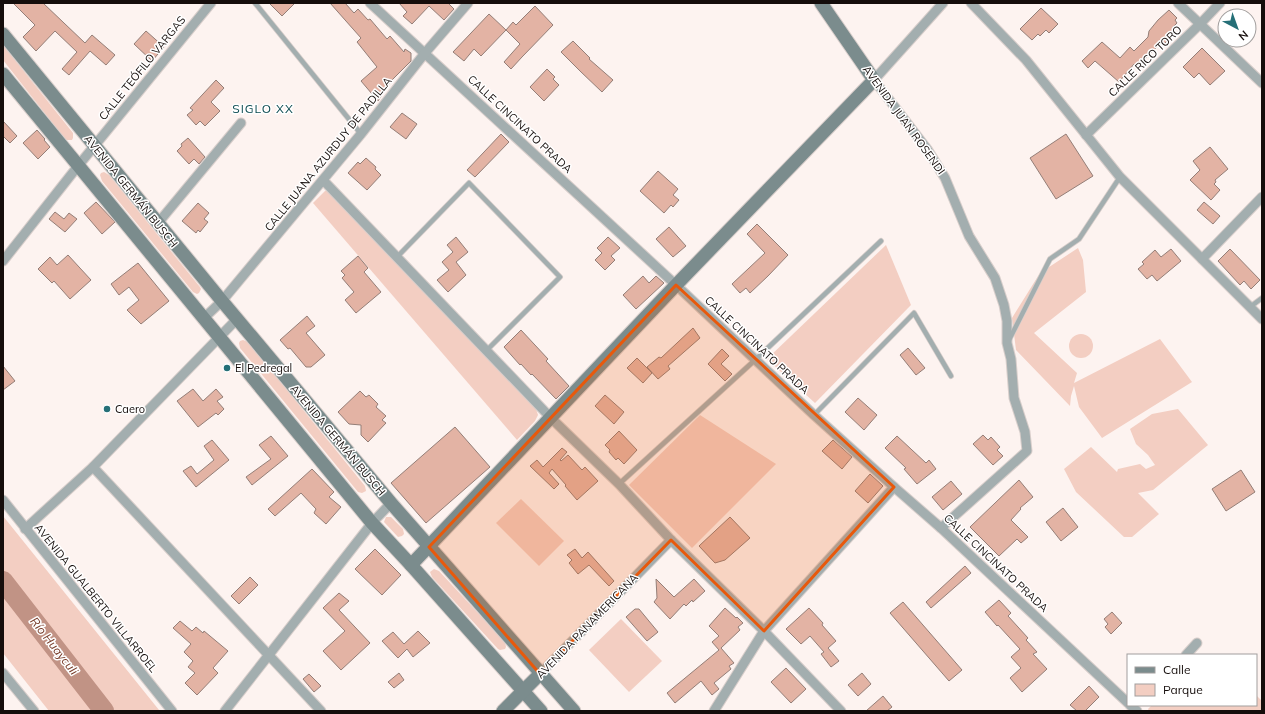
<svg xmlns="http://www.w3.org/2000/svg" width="1265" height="714" font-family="Mulish,sans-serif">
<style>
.green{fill:#f3cec2}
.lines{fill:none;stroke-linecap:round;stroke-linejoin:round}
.river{stroke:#c19385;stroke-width:20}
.building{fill:#e3b3a4;stroke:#947e77}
.lane-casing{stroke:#d8cecb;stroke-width:6}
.street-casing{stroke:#d8cecb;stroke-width:11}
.secondary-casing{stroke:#d8cecb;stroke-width:15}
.lane{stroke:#a3aeaf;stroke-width:4.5}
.street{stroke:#a3aeaf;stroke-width:9}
.secondary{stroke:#7b8c8d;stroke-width:13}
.marked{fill:#e8590c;fill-opacity:0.2;stroke:#e8590c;stroke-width:3;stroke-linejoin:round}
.poi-dot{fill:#256f77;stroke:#fff;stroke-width:1.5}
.labels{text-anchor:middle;stroke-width:3;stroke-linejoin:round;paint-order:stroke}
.street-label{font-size:11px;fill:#150d0b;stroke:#fff}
.poi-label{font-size:11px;fill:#150d0b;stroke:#fff;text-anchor:start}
.neighbourhood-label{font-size:12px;letter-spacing:1px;fill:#09494f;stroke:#fff}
.water-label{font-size:12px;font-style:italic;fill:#763a27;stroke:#fff}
</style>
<rect width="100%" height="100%" fill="#fdf3f0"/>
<!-- green -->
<g class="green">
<polygon points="3,45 73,133 73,138 72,140 67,140 65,139 3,60"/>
<polygon points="104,172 109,175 200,287 201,289 199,293 197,294 193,292 102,181 100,175 101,173"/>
<polygon points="329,190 536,409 538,415 535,421 517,440 313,203 325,191"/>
<polygon points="886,245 911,305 815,403 767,359"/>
<polygon points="1078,248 1083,260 1086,292 1034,333 1077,373 1074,383 1160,339 1192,382 1102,438 1079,407 1074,386 1071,396 1070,406 1016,350 1012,318 1040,273"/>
<circle cx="1081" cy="346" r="12"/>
<polygon points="243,340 248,342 365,486 366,491 362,493 358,492 240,348 239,343 240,341"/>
<polygon points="1178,409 1208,445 1153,490 1138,493 1159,514 1132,537 1124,537 1076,492 1064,469 1091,447 1117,472 1118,469 1140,464 1146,469 1155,465 1148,455 1136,444 1130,429 1152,414"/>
<polygon points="700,415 776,464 692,548 629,485"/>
<polygon points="521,499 564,541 539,566 496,523"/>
<polygon points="3,516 159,710 160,711 49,711 3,653"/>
<polygon points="386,517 391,517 403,529 404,534 402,536 398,537 384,522"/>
<polygon points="434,569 439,571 505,642 506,647 505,649 500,650 498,649 432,577 430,572"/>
<polygon points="621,619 662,661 629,692 589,650"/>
<polygon points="1256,695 1262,701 1262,711 1149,711 1148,709 1152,705 1256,705"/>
</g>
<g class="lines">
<!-- river -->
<polyline class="river" points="3,581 104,711"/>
</g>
<!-- building -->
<g class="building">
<polygon points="13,3 43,3 85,43 92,35 115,55 106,65 90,51 69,75 62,69 77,52 55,31 36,51 23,37 35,25"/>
<polygon points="269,3 295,3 282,16"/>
<polygon points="330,3 345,3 354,13 358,9 368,20 370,19 387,39 390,36 404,52 405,49 411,53 411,61 390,82 378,101 361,81 377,67 357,42 361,38"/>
<polygon points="399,3 448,3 454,9 444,20 429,6 412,24 403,16 407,12"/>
<polygon points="535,6 553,25 522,57 511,69 504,62 520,44 506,30 513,22 516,25"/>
<polygon points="1041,8 1058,24 1049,33 1046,30 1040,36 1038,34 1032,40 1020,29"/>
<polygon points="1169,10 1177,18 1175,20 1177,23 1172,28 1176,32 1164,44 1162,42 1137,67 1134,64 1119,82 1095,61 1088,68 1082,61 1102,42 1120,58 1130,47 1134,51 1148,37 1149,31 1158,20"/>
<polygon points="489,14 506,30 481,56 474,49 464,61 453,52"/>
<polygon points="146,31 164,47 152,61 134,44"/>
<polygon points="573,41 590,58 589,59 613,80 602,92 580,71 561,52"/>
<polygon points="1202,48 1225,71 1210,85 1199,73 1194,78 1183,67"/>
<polygon points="547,69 555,77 553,79 559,85 544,101 530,87"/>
<polygon points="216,80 224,88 211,102 220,111 205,126 200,121 196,125 187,115 193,110 190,108"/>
<polygon points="402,113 417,124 406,139 390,127"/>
<polygon points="3,121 17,136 10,143 3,136"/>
<polygon points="37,130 45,139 44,140 50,147 38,159 23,143"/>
<polygon points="501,134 509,142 475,177 467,170"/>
<polygon points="1066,134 1093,176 1056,199 1030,158"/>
<polygon points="188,138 205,157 199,164 194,159 189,164 177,151 182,146 181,144"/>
<polygon points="1210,147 1228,169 1215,180 1216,182 1214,184 1220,190 1211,200 1190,180 1200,170 1193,161"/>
<polygon points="366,158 376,167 375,169 381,175 367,190 348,173 358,162 360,164"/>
<polygon points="658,171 678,189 673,195 679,200 673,207 671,205 664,213 640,191"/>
<polygon points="96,202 115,222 102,234 84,213"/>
<polygon points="1204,202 1220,216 1213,224 1197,210"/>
<polygon points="198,203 209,213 204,219 208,222 200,232 198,230 196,233 182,221"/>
<polygon points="55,212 64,219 69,213 77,219 65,232 49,219"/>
<polygon points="757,224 788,255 768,276 750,293 746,288 740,293 732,284 765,253 747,234"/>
<polygon points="669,227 686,246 673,257 656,239"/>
<polygon points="456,237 468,252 456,262 466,275 448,292 437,280 449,270 442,262 453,252 447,245"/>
<polygon points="608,237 620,248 611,256 615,260 605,270 595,260 602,253 597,248"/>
<polygon points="1171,249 1181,261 1157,281 1152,275 1147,279 1138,269 1144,264 1142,262 1155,250 1161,257"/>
<polygon points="1230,249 1260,280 1251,289 1244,281 1240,285 1218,261"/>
<polygon points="68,255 91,280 70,299 54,281 52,283 38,269 50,257 57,265"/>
<polygon points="358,256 368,268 364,272 381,292 356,313 345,300 354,292 342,278 345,275 341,271"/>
<polygon points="138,263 169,301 141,324 127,310 139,300 129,287 119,295 111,284"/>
<polygon points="643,276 649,283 656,276 664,283 636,309 623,295"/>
<polygon points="307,316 315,326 306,333 325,355 311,367 306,367 290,348 288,349 280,340"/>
<polygon points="693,328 700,338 668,366 670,369 658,379 647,367 659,357 661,358"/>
<polygon points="521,330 548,359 546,361 569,386 556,399 532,374 531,375 521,364 520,365 504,347"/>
<polygon points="908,348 925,368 916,375 900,355"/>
<polygon points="722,349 729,356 721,364 732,374 725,381 708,364"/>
<polygon points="637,358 652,373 643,383 627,368"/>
<polygon points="3,366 15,381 3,390"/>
<polygon points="193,389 203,401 216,389 223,397 217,401 224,409 218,415 216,413 198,427 177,401"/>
<polygon points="360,391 366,397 369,395 378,404 376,407 386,416 382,420 386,423 368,442 361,435 361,425 349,424 338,412"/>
<polygon points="605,395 624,412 614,424 595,406"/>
<polygon points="858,398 877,415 864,430 845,412"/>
<polygon points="455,427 490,467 426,523 391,483"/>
<polygon points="619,431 637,450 624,464 618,458 616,460 609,452 610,450 605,445"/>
<polygon points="983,435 988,440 991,437 1000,447 997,450 1003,456 993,465 973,444"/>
<polygon points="271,436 288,456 252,485 246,477 271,459 259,445"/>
<polygon points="897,436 926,463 929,460 936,469 917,484 904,469 906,468 885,448"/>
<polygon points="212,440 229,460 196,487 183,471 191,466 197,474 214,460 204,446"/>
<polygon points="833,440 852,457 842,469 822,451"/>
<polygon points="562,448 567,452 560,460 561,461 568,455 582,470 585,467 598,481 577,500 565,486 566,485 552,469 549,473 559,484 554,489 530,466 537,460 543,467"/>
<polygon points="312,469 334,492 329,497 341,507 326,524 314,513 316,509 301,493 275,516 268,509"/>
<polygon points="1241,470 1255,492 1226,511 1212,489"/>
<polygon points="870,474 883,486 868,503 855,491"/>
<polygon points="1019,480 1033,497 1020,508 1021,509 1011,520 1028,537 1021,543 1017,539 999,556 970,527"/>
<polygon points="951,481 962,494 943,510 932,497"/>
<polygon points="1063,508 1078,527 1061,541 1046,522"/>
<polygon points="730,517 750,538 725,560 715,563 699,546"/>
<polygon points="375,549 401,575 382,595 355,569"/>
<polygon points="575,549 582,558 588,552 614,581 609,586 589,565 578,574 569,563 572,560 567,555"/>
<polygon points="965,566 971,573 931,608 926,602"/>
<polygon points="250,577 258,585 239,604 231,596"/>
<polygon points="656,579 674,597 694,579 705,591 693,602 692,600 686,606 684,604 670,619 654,602 657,598"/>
<polygon points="339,593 349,601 339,610 370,643 341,670 323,651 345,631 323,608"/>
<polygon points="999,600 1011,613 1008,616 1028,638 1026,640 1037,652 1033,654 1047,669 1022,692 1010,678 1021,668 1011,657 1020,649 998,625 997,626 985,612"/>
<polygon points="903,602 962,670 949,681 890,613"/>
<polygon points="725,608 736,618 737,617 743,623 738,627 740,630 721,648 734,663 729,666 731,669 714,683 719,689 712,695 701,681 675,703 667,693 719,650 712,642 719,636 709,626"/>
<polygon points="809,608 823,623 822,625 836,641 828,648 839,661 831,667 821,654 824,652 810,636 801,644 786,629"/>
<polygon points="635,609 639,609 658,632 647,641 626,617"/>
<polygon points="1112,612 1122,623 1111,634 1105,627 1108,624 1104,619"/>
<polygon points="180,621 192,631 196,627 203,633 204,631 228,651 213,668 218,673 197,695 185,683 195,673 188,667 193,661 184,652 191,644 173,628"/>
<polygon points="418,631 430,643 413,657 407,649 398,658 382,641 393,632 404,644"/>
<polygon points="786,668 806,689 791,703 771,682"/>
<polygon points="399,673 404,680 394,688 388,682"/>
<polygon points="862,673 871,684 858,696 848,685"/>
<polygon points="309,674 321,686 314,692 303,679"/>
<polygon points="1089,686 1099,697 1085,711 1077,711 1070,705"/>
<polygon points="883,696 892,707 887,711 866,711"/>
</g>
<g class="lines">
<defs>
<g id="lane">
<polyline points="255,3 361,134"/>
<polyline points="397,257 469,183 560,277 487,350"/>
<polyline points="1250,307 1262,298"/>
<polyline points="1009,340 1050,259 1079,239 1120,177"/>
<polyline points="814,415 914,313 951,376"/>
<polyline points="619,484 755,360 881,241"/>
</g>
<g id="street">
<polyline points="370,3 676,285 814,415 894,487 941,528 1128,703"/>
<polyline points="971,3 1026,60 1120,177 1262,319"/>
<polyline points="1178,3 1262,83"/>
<polyline points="1086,135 1201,23 1220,3"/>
<polyline points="323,180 551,418 619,484 671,540 764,631 841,711"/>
<polyline points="158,223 241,123"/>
<polyline points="1202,259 1262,197"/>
<polyline points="3,261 78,166 211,3"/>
<polyline points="204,318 222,301 361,134 425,53 468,3"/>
<polyline points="93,467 321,711"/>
<polyline points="3,500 172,711"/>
<polyline points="941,528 1027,451 1025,432 1014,398 1011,359 1007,343 1007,321 1004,305 995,278 969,236 945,178 927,149 874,80 943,3"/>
<polyline points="25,529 93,467 237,319"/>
<polyline points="1186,655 1197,643"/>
<polyline points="3,673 34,711"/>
<polyline points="540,674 671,540"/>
<polyline points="1130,705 1137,711"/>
<polyline points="225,711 372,523 391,503"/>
<polyline points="714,711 764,631 894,487"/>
</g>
<g id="secondary">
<polyline points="3,34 222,301 391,503 574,711"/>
<polyline points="3,74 372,523 411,565 541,711"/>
<polyline points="411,565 676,285 874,80 821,3"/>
<polyline points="503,711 540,674"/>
</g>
</defs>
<!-- lane casing -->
<use href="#lane" class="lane-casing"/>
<!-- street casing -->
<use href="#street" class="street-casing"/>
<!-- secondary casing -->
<use href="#secondary" class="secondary-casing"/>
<!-- lane -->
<use href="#lane" class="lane"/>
<!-- street -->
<use href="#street" class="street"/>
<!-- secondary -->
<use href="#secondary" class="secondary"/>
</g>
<!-- marked area -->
<path class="marked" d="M 676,285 L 894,487 L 764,631 L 671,540 L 540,674 L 429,547 Z"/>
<!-- markers -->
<g class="poi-dot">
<circle cx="227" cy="368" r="4"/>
<circle cx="107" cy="409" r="4"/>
</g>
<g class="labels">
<!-- street labels -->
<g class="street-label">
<text transform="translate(1145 61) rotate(-44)" y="4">CALLE RICO TORO</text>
<text transform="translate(142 68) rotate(-51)" y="4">CALLE TEÓFILO VARGAS</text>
<text transform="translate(904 120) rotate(54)" y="4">AVENIDA JUAN ROSENDI</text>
<text transform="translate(520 124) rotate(43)" y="4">CALLE CINCINATO PRADA</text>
<text transform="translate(328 154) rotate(-51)" y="4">CALLE JUANA AZURDUY DE PADILLA</text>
<text transform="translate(131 191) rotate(51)" y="4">AVENIDA GERMÁN BUSCH</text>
<text transform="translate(757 345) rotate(43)" y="4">CALLE CINCINATO PRADA</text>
<text transform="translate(338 440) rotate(50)" y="4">AVENIDA GERMÁN BUSCH</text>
<text transform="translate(996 563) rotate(43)" y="4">CALLE CINCINATO PRADA</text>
<text transform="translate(96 598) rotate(51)" y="4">AVENIDA GUALBERTO VILLARROEL</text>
<text transform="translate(587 626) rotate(-46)" y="4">AVENIDA PANAMERICANA</text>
</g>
<!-- poi labels -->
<g class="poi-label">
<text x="235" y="372">El Pedregal</text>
<text x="115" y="413">Caero</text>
</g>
<!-- neighbourhood labels -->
<g class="neighbourhood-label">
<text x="263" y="113">SIGLO XX</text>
</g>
<!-- water labels -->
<g class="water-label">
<text transform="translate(54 646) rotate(52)" y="4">Río Huayculi</text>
</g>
</g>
<!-- border -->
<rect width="1265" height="714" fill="none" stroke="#150d0b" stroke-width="8"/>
<!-- legend -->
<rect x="1127" y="654" width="130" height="52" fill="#ffffff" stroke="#a19e9d"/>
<rect x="1135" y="667" width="20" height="6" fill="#7b8c8d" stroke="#a19e9d"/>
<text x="1163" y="674" font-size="12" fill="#150d0b">Calle</text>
<rect x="1135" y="684" width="20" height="12" fill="#f3cec2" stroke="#a19e9d"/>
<text x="1163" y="694" font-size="12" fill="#150d0b">Parque</text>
<!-- north arrow -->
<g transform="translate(1237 28) rotate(139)"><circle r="19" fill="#ffffff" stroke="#a19e9d"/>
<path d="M0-3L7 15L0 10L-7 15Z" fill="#256f77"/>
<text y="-6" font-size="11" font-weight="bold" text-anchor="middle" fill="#150d0b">N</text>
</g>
</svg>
